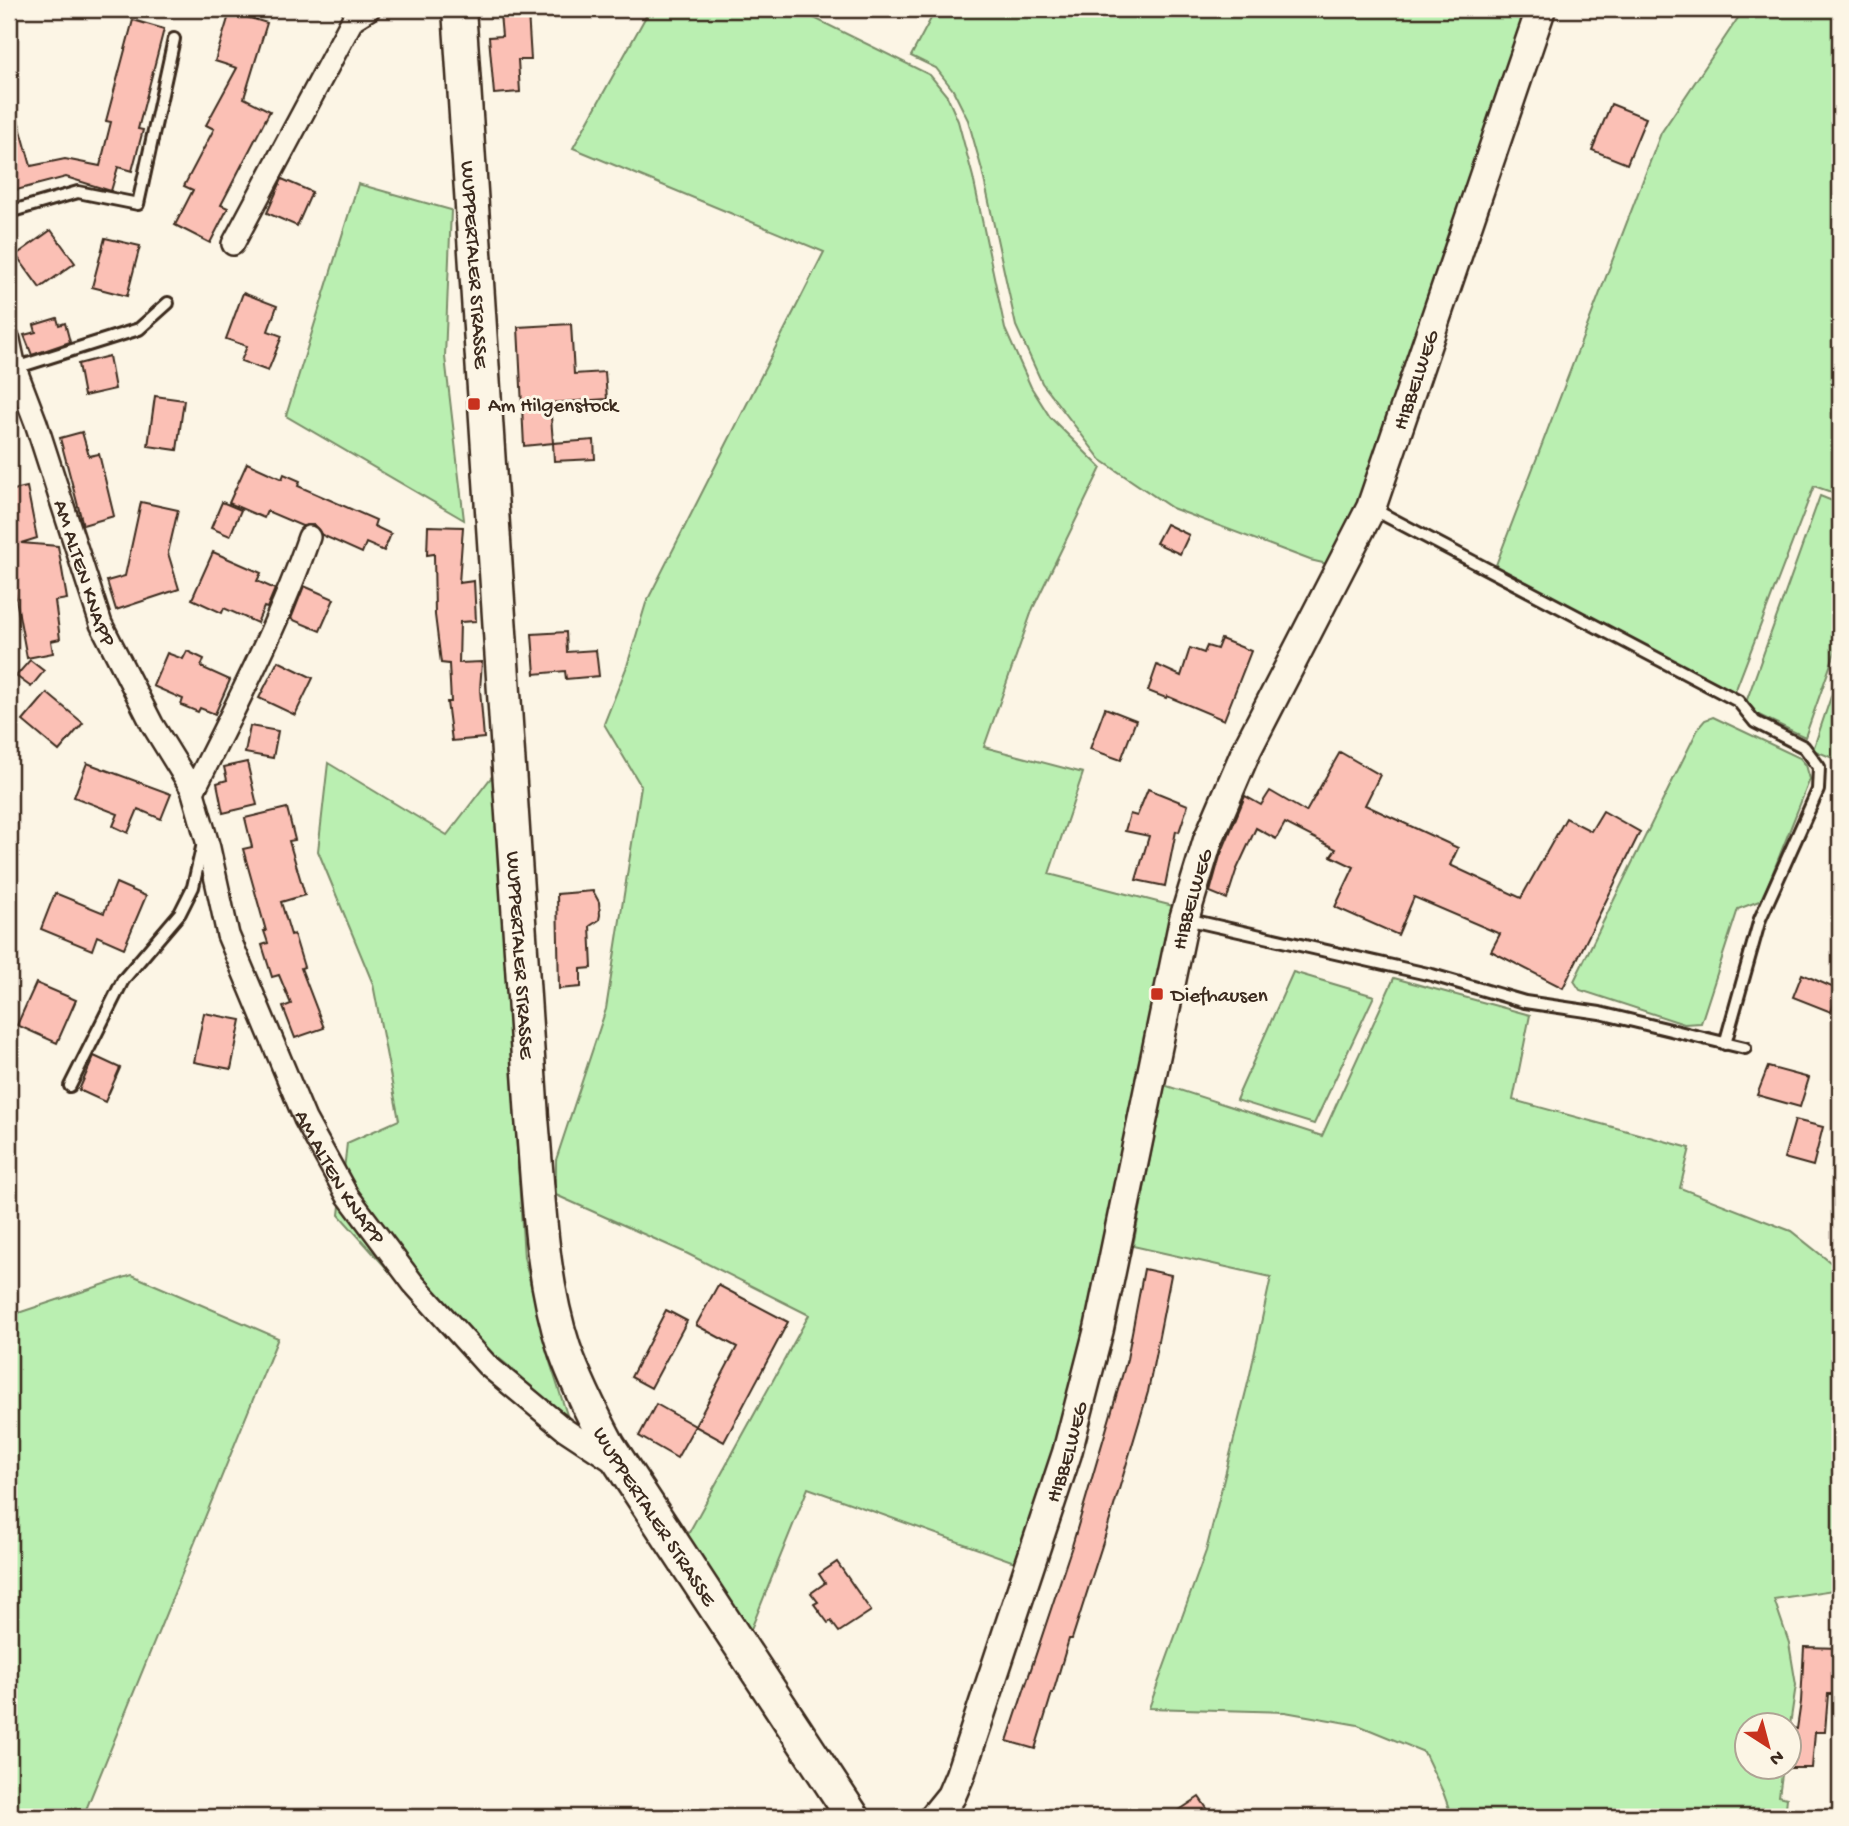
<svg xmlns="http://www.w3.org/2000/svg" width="1849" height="1826" font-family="'Gochi Hand',sans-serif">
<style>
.green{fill:#baefb1;stroke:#7a8c68;stroke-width:2}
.building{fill:#fbc0b5;stroke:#3b2a1e;stroke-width:2}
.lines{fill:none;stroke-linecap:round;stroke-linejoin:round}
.service-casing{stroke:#3b2a1e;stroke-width:16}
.minor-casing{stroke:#3b2a1e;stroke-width:26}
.tertiary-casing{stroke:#3b2a1e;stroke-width:33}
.secondary-casing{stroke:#3b2a1e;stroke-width:37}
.service{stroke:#fcf5e5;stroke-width:10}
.minor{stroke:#fcf5e5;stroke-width:21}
.tertiary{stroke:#fcf5e5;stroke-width:28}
.secondary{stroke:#fcf5e5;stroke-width:32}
.poi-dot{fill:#c8321e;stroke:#fcf5e5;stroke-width:2.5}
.labels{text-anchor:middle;stroke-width:6;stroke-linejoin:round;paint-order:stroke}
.street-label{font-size:21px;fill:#3b2a1e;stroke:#fcf5e5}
.poi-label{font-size:21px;fill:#3b2a1e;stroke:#fcf5e5;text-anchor:start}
</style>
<rect width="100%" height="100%" fill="#fcf5e5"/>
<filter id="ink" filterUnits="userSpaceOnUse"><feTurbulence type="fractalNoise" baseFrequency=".0143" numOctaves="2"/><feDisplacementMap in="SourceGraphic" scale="14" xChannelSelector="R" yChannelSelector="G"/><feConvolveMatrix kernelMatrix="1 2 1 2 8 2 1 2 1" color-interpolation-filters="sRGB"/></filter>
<g filter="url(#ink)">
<!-- green -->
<g class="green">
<polygon points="650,9 796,9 930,75 947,96 958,121 973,177 1005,329 1031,387 1050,417 1101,468 1033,608 984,747 1083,773 1049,874 1177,907 1091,1306 1055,1455 1020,1564 808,1488 749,1634 686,1538 809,1315 686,1253 556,1195 556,1160 606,1009 641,786 604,724 627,666 646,603 824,252 573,148"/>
<polygon points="936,9 1535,9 1459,205 1422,330 1371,476 1335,561 1327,564 1310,560 1172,508 1101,460 1042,383 1016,326 982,170 968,120 953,90 936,68 911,56"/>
<polygon points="1744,9 1840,9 1840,495 1814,486 1731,702 1491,578 1661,133"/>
<polygon points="358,184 451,210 445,357 464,520 286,416"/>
<polygon points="1820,496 1840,504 1840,638 1805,737 1744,708"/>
<polygon points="1840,670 1840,761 1813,750"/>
<polygon points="1713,717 1800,758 1806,765 1810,779 1762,900 1738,909 1701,1023 1684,1024 1580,990 1574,981 1699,727 1705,720"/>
<polygon points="328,763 447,835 493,775 524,1257 549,1359 568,1418 561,1416 511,1368 475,1339 413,1298 339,1215 347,1143 399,1120 373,984 318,851"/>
<polygon points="1293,972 1374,996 1314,1124 1236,1100"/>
<polygon points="1394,978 1530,1015 1513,1100 1690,1148 1680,1188 1791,1231 1840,1270 1840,1589 1774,1599 1789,1643 1796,1685 1790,1725 1748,1724 1748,1766 1783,1767 1779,1796 1787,1798 1785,1817 1452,1817 1443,1792 1424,1752 1358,1725 1285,1712 1149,1708 1206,1551 1249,1379 1271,1277 1133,1246 1164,1085 1322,1136"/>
<polygon points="132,1275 278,1338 83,1817 9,1817 9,1316"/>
</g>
<!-- building -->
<g class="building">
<polygon points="230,12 267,23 244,98 270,111 221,205 228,208 210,243 175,225 193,190 184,186 214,129 206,125 237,68 215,61"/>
<polygon points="528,12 531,60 518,60 520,92 494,94 489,37 502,36 500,14"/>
<polygon points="133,20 164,29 138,129 143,130 132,171 118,167 111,191 66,177 9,192 9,105 14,105 31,166 65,159 100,166 111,122 106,121"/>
<polygon points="1611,104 1646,118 1627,164 1592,150"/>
<polygon points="282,179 312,192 297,226 267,213"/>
<polygon points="51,230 75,263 40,288 16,255"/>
<polygon points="105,238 140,246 127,296 92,287"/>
<polygon points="243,293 277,306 268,331 282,336 268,371 241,361 247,346 226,339"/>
<polygon points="57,318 59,325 65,323 70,342 32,355 24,335 36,332 34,325"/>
<polygon points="571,324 574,374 605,372 607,399 550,403 553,443 524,446 518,327"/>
<polygon points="109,356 115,389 84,396 78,364"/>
<polygon points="155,396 184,400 177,450 148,446"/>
<polygon points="82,432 89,456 99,454 114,516 83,525 60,438"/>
<polygon points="594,440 595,459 554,461 553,443"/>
<polygon points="247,463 282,479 284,474 300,481 298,486 376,520 374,526 391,534 384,551 366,543 362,553 322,535 314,525 302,526 267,511 264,518 229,503"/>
<polygon points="27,487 37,538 21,543 58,546 67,599 55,601 60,639 51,641 53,653 27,658 14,588 11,589 9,577 9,491"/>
<polygon points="141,502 178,510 168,553 179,589 116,610 107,581 125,576"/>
<polygon points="222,502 241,510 230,536 211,528"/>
<polygon points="1166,524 1189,535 1180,554 1156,543"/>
<polygon points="428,526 463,527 459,583 474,581 476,621 460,622 459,663 482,662 480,689 484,738 452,741 447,702 451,702 449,664 441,663 435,615 434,554 427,555"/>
<polygon points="213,552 261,573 257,581 275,589 267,608 264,607 257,623 224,608 222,613 192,599"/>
<polygon points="304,586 334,599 320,631 291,619"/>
<polygon points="566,632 567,652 596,650 599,676 566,679 565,671 535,674 532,634"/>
<polygon points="1221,639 1251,651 1224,720 1167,696 1166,698 1148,691 1157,665 1181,676 1190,648 1204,653 1207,646 1217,649"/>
<polygon points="187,651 204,659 201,667 230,680 215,714 200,708 198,712 181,705 183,699 153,686 167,653 183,659"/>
<polygon points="30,660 44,671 31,687 16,676"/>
<polygon points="278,661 313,678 295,715 259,698"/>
<polygon points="47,693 83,723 59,751 23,721"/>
<polygon points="1105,708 1136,720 1121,760 1090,749"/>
<polygon points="250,726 278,731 273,758 245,753"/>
<polygon points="1340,752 1380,775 1365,805 1458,848 1450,865 1521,898 1566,818 1591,831 1603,811 1640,832 1563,988 1491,951 1500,934 1414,897 1398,935 1335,907 1354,867 1331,856 1336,849 1285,823 1276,839 1256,828 1236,871 1227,899 1210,892 1220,856 1245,796 1261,805 1270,791 1306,812"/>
<polygon points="247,762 257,805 223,813 217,783 227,780 224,767"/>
<polygon points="87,763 171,794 161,819 138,809 128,833 113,826 118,814 74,797"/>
<polygon points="1148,789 1188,805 1179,832 1176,831 1165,886 1136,880 1149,836 1125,831 1130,814 1137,816"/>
<polygon points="287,808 295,840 289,841 305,895 281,902 291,935 294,934 304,967 301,968 324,1028 295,1038 283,1007 291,1004 279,975 272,977 262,945 268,943 264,931 266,931 243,849 252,847 245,818"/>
<polygon points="116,883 146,896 124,948 97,936 92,950 41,929 55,893 104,913"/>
<polygon points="593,891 599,902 600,915 599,920 590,926 592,968 581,969 581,987 559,989 557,894"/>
<polygon points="1802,974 1839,990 1831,1012 1793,997"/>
<polygon points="36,983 76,1000 57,1043 17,1025"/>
<polygon points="204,1013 241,1020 231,1069 194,1062"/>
<polygon points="94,1056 120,1068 105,1102 79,1090"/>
<polygon points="1768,1067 1809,1078 1800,1107 1757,1095"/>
<polygon points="1795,1120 1823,1127 1813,1166 1784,1158"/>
<polygon points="1144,1269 1171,1275 1148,1392 1106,1533 1072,1639 1069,1639 1053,1693 1052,1693 1035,1749 1007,1741 1072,1546 1127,1359"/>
<polygon points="718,1285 788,1322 724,1442 695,1426 737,1347 696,1325"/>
<polygon points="666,1310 687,1321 651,1388 631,1377"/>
<polygon points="656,1404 695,1426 677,1458 639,1436"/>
<polygon points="837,1562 871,1611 839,1632 831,1621 828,1623 814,1604 818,1602 811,1593 825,1583 819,1574"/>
<polygon points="1804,1647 1840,1648 1840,1694 1828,1694 1825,1732 1815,1732 1812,1768 1788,1768 1793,1728 1797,1729 1801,1702"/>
<polygon points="1199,1797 1213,1817 1169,1817"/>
</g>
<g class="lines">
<defs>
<g id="service">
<polyline points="9,212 78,192 138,204 174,39"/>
<polyline points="15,368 139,329 168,303"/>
<polyline points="1371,508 1738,701 1755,722 1804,747 1819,767 1818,790 1760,919 1725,1044"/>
<polyline points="1186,919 1432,975 1525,1002 1600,1013 1745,1048"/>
<polyline points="70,1086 123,980 180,913 193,887 203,843"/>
</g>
<g id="minor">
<polyline points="233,244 353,19 369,9"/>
<path id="s1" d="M 9,340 L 15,368 L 36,423 L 101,624 L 152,724 L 192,789 L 209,848 L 228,935 L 305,1119 L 347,1195 L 413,1283 L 487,1365 L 564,1429 L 614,1462"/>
<path d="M 193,792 C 234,709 279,624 309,537"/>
</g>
<g id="tertiary">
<path id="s2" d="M 934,1817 L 951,1796 L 960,1775 L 1067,1453 L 1099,1329 L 1184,919 L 1208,840 L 1247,749 L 1371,508 L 1541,9"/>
</g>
<g id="secondary">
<path id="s3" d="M 459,9 L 532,1118 C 539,1194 540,1275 564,1348 C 576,1382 592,1414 609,1446 L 853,1817"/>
</g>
</defs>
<!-- service casing -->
<use href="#service" class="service-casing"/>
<!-- minor casing -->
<use href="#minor" class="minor-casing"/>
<!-- tertiary casing -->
<use href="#tertiary" class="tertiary-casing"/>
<!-- secondary casing -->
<use href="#secondary" class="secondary-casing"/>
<!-- service -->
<use href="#service" class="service"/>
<!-- minor -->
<use href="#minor" class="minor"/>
<!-- tertiary -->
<use href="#tertiary" class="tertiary"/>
<!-- secondary -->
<use href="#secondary" class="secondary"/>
</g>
</g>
<!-- markers -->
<g class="poi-dot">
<rect x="467" y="397" width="14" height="14" rx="3.5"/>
<rect x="1150" y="987" width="14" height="14" rx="3.5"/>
</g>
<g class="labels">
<!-- street labels -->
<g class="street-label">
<text dy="7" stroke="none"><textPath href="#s3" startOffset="256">WUPPERTALER STRASSE</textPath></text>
<text dy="7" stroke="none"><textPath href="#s2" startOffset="1524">HIBBELWEG</textPath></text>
<text dy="7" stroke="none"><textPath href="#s1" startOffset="245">AM ALTEN KNAPP</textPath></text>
<text dy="7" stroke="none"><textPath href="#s2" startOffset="957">HIBBELWEG</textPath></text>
<text dy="7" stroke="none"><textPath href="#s3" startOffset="948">WUPPERTALER STRASSE</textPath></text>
<text dy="7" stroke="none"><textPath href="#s1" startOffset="905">AM ALTEN KNAPP</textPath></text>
<text dy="7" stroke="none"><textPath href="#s2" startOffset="390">HIBBELWEG</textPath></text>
<text dy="7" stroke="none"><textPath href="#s3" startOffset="1536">WUPPERTALER STRASSE</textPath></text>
</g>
<!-- poi labels -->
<g class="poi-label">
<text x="488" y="411">Am Hilgenstock</text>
<text x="1171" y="1001">Diefhausen</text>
</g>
</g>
<!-- margin -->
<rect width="1849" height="1826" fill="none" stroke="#fcf5e5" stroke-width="35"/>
<rect x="18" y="18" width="1814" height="1791" fill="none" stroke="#3b2a1e" stroke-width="2.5" filter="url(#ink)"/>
<!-- north arrow -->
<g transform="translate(1768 1746) rotate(144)"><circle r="33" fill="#fcf5e5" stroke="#afa495" stroke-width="2"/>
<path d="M0-5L12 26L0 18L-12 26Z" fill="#c8321e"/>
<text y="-10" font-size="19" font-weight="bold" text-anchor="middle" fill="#3b2a1e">N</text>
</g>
</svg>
